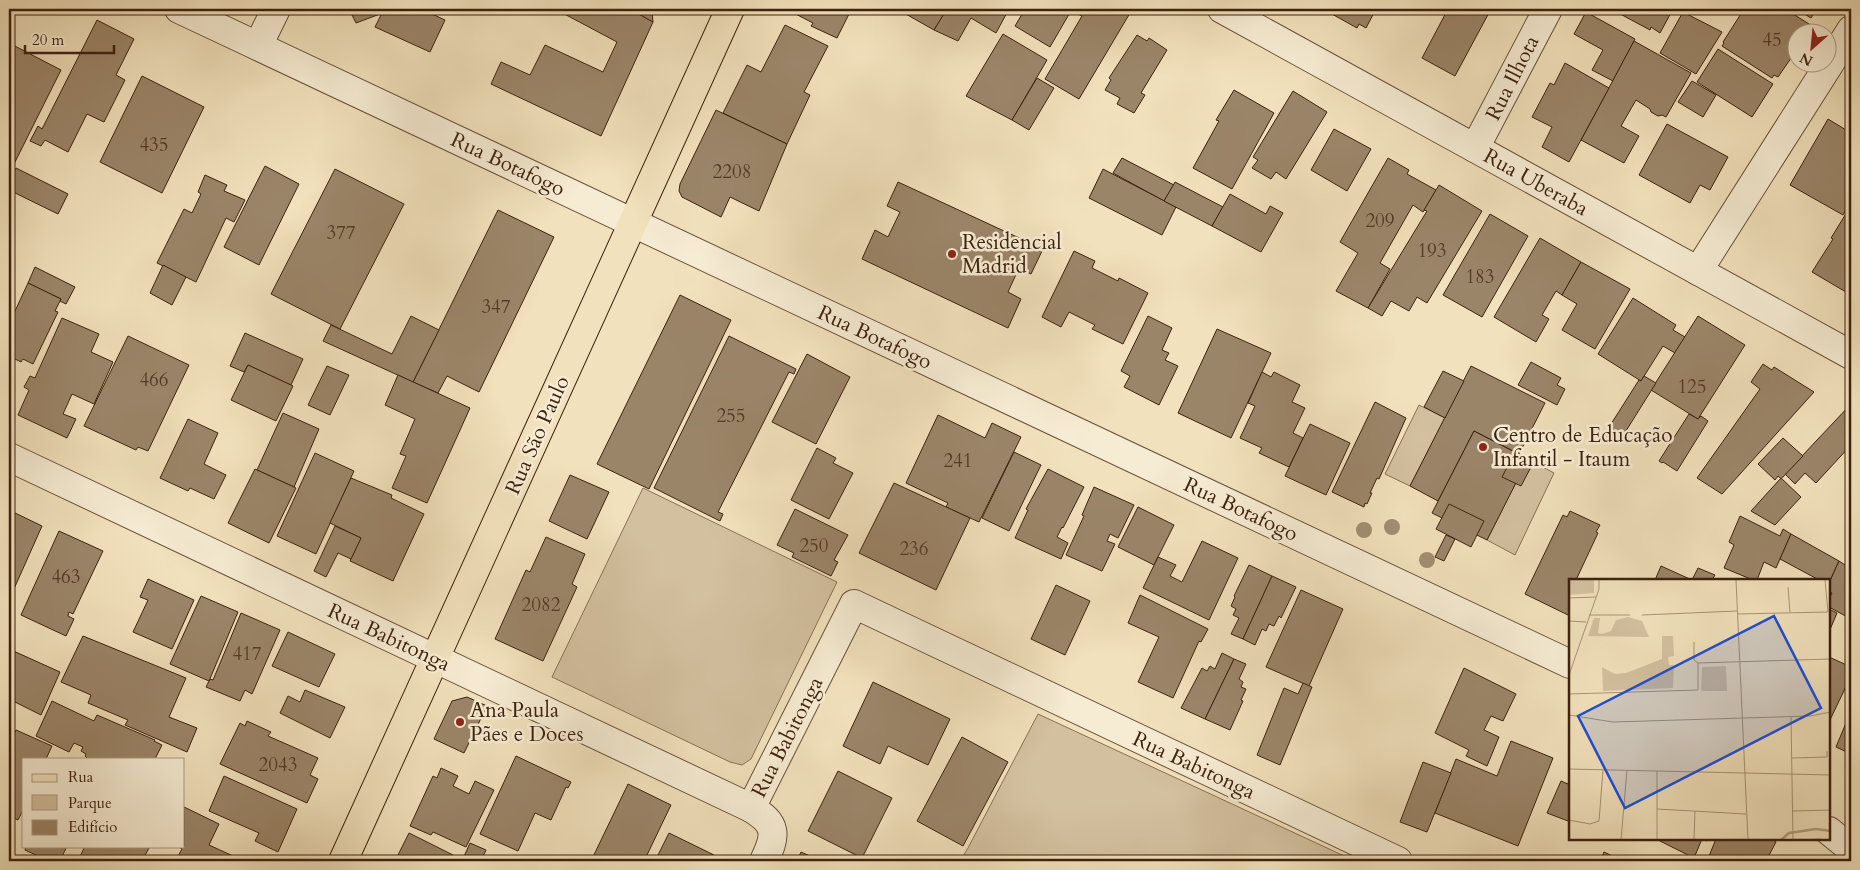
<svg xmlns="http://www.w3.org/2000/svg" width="1860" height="870" font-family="Cardo,serif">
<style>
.green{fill:#d3c09f;stroke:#887057}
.building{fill:#9b8569;stroke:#3e210f}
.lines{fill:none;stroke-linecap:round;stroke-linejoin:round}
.minor-casing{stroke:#6b513a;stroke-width:30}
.major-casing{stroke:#3e210f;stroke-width:30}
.minor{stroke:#f6ecd3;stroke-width:28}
.major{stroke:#f1e1bc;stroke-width:28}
.tree{fill:#a38d71}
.poi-dot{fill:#8f2418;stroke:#f6ecd3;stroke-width:2}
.labels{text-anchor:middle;stroke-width:5;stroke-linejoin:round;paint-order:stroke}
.number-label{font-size:19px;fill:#553a26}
.street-label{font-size:21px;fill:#3e210f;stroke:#f6ecd3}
.poi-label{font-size:21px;fill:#3e210f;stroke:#f6ecd3;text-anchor:start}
.inset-river{fill:none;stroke:#b4a081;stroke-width:2.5}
.inset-road{fill:none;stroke:#a99477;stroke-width:1}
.view{fill:#1d4ed8;fill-opacity:0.15;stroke:#1d4ed8;stroke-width:2.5}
.inset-edge{fill:none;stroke:#3e210f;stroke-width:2.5}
</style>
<rect width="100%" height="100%" fill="#f1e1bc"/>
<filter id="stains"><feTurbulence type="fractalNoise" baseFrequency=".004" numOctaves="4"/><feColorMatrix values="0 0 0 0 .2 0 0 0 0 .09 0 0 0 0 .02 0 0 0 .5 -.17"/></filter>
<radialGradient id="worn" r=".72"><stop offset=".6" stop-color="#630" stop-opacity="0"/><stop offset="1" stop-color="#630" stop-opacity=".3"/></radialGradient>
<!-- green -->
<g class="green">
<polygon points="1419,405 1445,418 1410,486 1385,474"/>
<polygon points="1528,459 1554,473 1515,555 1487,540"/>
<polygon points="643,488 837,582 751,759 742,765 730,762 552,677"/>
<polygon points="1038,714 1355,861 960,861 968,848"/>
</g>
<!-- building -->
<g class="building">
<polygon points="349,9 378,9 380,14 356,23"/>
<polygon points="384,9 432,9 430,13 445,20 430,52 375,27"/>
<polygon points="555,9 630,9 653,22 601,136 491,84 501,62 530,75 545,45 603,72 617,42"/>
<polygon points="630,9 647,9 652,11 653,22"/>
<polygon points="786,9 843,9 850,12 837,38 811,26 813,23"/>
<polygon points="897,9 947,9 934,30"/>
<polygon points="947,9 1009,9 996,33 971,18 958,41 934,30"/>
<polygon points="1025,9 1072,9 1050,47 1015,26"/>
<polygon points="1078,9 1124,9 1130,13 1079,99 1045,79 1082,16 1076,13"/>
<polygon points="1323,9 1376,9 1366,28 1359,24 1357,28"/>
<polygon points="1448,9 1491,9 1455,76 1422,58"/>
<polygon points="1611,9 1673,9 1660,33 1651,27 1650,30"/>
<polygon points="1744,9 1785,9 1822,32 1798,32 1798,48 1778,77 1774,75 1772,78 1722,46 1724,43 1723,42"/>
<polygon points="1796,9 1817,9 1811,18"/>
<polygon points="1586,12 1635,39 1613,81 1592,70 1603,50 1574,34"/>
<polygon points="1683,12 1722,32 1696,74 1660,53"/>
<polygon points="97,20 134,39 116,75 125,80 104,122 87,114 68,152 45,140 41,146 30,141 38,126 42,129"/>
<polygon points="785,25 828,46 804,92 810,95 787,144 723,113 747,65 761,72"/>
<polygon points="1003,34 1047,60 1012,120 966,96"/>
<polygon points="1137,35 1147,41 1149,38 1167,50 1141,93 1145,95 1134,113 1117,104 1120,98 1105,90 1111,80 1109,78"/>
<polygon points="1634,41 1691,73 1666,117 1662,115 1658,116 1651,112 1650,109 1636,100 1621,126 1639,136 1624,163 1581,140"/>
<polygon points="11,44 61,70 9,174 9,48"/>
<polygon points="1718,49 1773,84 1752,117 1697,82"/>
<polygon points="1565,63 1609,88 1569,162 1542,147 1552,127 1532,117 1550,83 1554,85"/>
<polygon points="142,76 204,107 162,193 100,162"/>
<polygon points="1037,78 1054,88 1029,130 1012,120"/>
<polygon points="1692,81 1716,95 1703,117 1678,102"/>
<polygon points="1234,90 1274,113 1232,189 1193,168 1219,121 1216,120"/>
<polygon points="1293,91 1327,112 1286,179 1276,172 1271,179 1252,168 1258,160 1253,157"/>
<polygon points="716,110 787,144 759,211 730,197 721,217 682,197 679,191 680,184"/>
<polygon points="1828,119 1851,133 1851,201 1843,215 1790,185"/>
<polygon points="1667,124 1728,157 1710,190 1700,185 1690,203 1639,175"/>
<polygon points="1334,129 1371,149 1347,191 1311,170"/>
<polygon points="1122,158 1174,185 1164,201 1113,173"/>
<polygon points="1388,158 1409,170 1407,174 1436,190 1423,212 1413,205 1380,263 1390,269 1368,308 1336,291 1358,253 1340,242"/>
<polygon points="265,166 299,184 259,265 224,247"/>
<polygon points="16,168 68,194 58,214 9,190 9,182"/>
<polygon points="335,169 404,204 340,329 271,294"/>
<polygon points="1103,169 1176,207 1162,235 1089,198"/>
<polygon points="205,175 227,185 224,191 245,200 234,222 226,218 196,282 157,263 184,209 192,213 201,194 198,192"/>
<polygon points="898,182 1043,249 1031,274 1019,268 1008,292 1021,299 1008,328 862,259 875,230 888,237 900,212 887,206"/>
<polygon points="1175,182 1223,207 1212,226 1164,201"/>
<polygon points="1439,185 1482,211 1427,303 1417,297 1409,311 1391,301 1382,316 1368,308 1427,211 1424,210"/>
<polygon points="1230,194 1266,214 1270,206 1283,213 1261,252 1212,226"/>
<polygon points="1851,209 1851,295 1812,272 1833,239 1831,238 1847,212 1849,213"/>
<polygon points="498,210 554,237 479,392 447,376 438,393 413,382"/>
<polygon points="1490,214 1528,236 1482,317 1443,295"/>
<polygon points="1540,238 1581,262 1562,295 1556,291 1542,315 1549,319 1536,342 1494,317"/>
<polygon points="1074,251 1095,261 1092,268 1118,281 1119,278 1148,293 1123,344 1092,329 1095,325 1069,312 1061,327 1042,317"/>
<polygon points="1581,262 1630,289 1595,349 1562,330 1577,304 1562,295"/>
<polygon points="163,265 186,277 172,305 150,293"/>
<polygon points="35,267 75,287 66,304 60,301 61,299 28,283"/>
<polygon points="28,283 61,299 55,311 58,312 33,364 23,359 21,362 9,356 9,324"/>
<polygon points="680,295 731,320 649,489 597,464"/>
<polygon points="1633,298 1676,325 1673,330 1685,337 1675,353 1663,346 1641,381 1598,354"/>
<polygon points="411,316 439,330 413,382 323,341 331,325 392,354"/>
<polygon points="1148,316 1172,328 1162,350 1169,353 1165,360 1178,366 1159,405 1124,387 1130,376 1121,371"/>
<polygon points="1698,316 1745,345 1698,419 1651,390"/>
<polygon points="62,318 99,334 91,352 113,362 94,404 72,394 63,414 76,419 67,438 18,415 29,390 24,387 30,376 35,378"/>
<polygon points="1217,329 1271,353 1231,438 1178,413"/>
<polygon points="245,333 303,359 291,385 248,365 244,372 230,366"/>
<polygon points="128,336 189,365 148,451 138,447 136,450 84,426"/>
<polygon points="729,336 796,369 794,374 789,372 718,512 723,514 720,521 654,488"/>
<polygon points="807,354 850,377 816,444 772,422"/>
<polygon points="1531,362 1561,378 1557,385 1565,389 1557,405 1518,385"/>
<polygon points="1763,364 1772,370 1774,367 1814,392 1722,494 1697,478 1760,389 1751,382"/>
<polygon points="248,365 293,386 276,421 231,400"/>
<polygon points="327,366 349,375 330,415 308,405"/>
<polygon points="1471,366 1545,403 1519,454 1474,431 1438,501 1410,486"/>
<polygon points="1443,371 1464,381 1445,418 1424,407"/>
<polygon points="1262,372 1271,377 1274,372 1300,385 1292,402 1305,408 1293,433 1303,438 1289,467 1259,453 1262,448 1240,438 1255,406 1248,403"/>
<polygon points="398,375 470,408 427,503 392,488 406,456 400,454 415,419 385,405"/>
<polygon points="1644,376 1656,383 1619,442 1604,435 1639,380 1641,381"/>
<polygon points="1375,402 1406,418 1379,479 1377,478 1370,493 1372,493 1367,504 1365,503 1364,507 1332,492"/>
<polygon points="1851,404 1851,445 1816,483 1805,473 1795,484 1785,474"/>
<polygon points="283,413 319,429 294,487 257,470"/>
<polygon points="1689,414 1698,419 1701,416 1708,421 1677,471 1663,462 1662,463 1659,461"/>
<polygon points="938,415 985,438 992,423 1021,437 979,522 946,507 948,503 906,483"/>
<polygon points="188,419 218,433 204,464 226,475 214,499 190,488 188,491 160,478"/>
<polygon points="1310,424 1350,443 1326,495 1285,476"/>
<polygon points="1474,431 1528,459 1487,540 1432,513"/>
<polygon points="1783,438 1803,456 1781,479 1778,476 1775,480 1758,464"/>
<polygon points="817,448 836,458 833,463 853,473 829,519 791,500"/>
<polygon points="1014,452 1041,465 1009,531 982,518"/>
<polygon points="315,453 354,471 316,554 277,536"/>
<polygon points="1512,458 1531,467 1521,486 1502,477"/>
<polygon points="255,469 296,488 269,543 228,523"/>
<polygon points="1048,469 1084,487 1063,528 1062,527 1057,537 1068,543 1061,559 1015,538 1028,510 1026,509"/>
<polygon points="570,475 609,492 587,539 549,521"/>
<polygon points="351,478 392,495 391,498 424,514 393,581 350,561 361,538 330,523"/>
<polygon points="1781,478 1801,497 1775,525 1751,511"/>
<polygon points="894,483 970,518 936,590 859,553"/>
<polygon points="1094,487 1134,505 1118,538 1110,534 1107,541 1115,544 1102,571 1066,555 1084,516 1082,515"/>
<polygon points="1449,504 1484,521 1471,547 1436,529"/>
<polygon points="1138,507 1174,525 1154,565 1118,547"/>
<polygon points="795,509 848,535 834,560 838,562 831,576 792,557 794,553 777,545"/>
<polygon points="9,510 42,526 9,600"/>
<polygon points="1570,511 1600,525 1596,532 1598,533 1576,580 1570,580 1570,616 1525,594 1563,515 1567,517"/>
<polygon points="1740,516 1780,536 1783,529 1791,534 1776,568 1764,562 1757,580 1753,580 1724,568 1734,545 1729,542"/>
<polygon points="335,526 361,538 351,559 338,553 326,577 314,571"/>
<polygon points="59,531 103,551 73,614 69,612 68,616 74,619 66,636 21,615"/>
<polygon points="1791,534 1839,561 1829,583 1829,580 1819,580 1780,559"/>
<polygon points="1446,535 1455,539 1444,561 1435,557"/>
<polygon points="546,537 585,554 572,584 577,587 543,661 495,639 526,570 530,572"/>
<polygon points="1202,541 1238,558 1209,620 1143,588 1158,557 1176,565 1170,576 1182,582"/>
<polygon points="1839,561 1851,569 1851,619 1829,607 1829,599 1832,593 1829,591 1829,583"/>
<polygon points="1249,565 1272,576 1243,639 1231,634 1239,618 1233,615 1236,609 1231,606 1235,597 1234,596"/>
<polygon points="1661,566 1692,580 1698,568 1715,575 1712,580 1655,580"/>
<polygon points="1272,576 1296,587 1281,618 1279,616 1274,626 1269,624 1266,631 1262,629 1255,645 1243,639"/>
<polygon points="148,579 194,600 172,649 133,632 148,600 140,597"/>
<polygon points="1056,585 1090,601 1065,655 1031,639"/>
<polygon points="1301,590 1343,609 1309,686 1266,667"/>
<polygon points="1140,595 1208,629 1201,642 1199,641 1173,698 1138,682 1159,637 1128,623"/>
<polygon points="201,596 238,612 209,681 170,664"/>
<polygon points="1829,609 1837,613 1829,632"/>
<polygon points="241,613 280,630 252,694 245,690 240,701 206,687 210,679 213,680"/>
<polygon points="288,632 335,654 319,687 272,666"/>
<polygon points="83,636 186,678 169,717 197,728 187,752 125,725 128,720 88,703 91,695 61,682"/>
<polygon points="9,649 60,672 41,715 15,702 12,707 9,705"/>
<polygon points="1222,653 1234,659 1205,719 1181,708 1202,668 1207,671 1210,666 1215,669"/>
<polygon points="1829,657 1851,667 1851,676 1829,722"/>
<polygon points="1234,659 1246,664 1239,679 1243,682 1241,687 1246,689 1241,700 1243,701 1230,730 1205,719"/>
<polygon points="1464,668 1516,694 1503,721 1491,716 1484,730 1499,737 1487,766 1466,756 1469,750 1435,733"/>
<polygon points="873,682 950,719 928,765 888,746 880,764 843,746"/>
<polygon points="1303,683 1312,687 1280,765 1257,755 1284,688 1298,694"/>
<polygon points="305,690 345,707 330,738 280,713 288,696 300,702"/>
<polygon points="467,697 487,706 464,753 434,739 452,701"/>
<polygon points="52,701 94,721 97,715 155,740 154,741 162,745 155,759 88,759 85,756 86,754 81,751 83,747 74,743 69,752 36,736"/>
<polygon points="1851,711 1851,754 1836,747"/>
<polygon points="247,721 271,732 268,736 318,758 310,775 318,779 307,803 220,764 240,723 245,726"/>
<polygon points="16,730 52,746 46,759 24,759 24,808 18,820 9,816 9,745"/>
<polygon points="962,737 1008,762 963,846 917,821"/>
<polygon points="1511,741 1553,758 1518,846 1435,813 1456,759 1497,776"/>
<polygon points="516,756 571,782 568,788 566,787 551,820 535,813 518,851 480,834"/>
<polygon points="1423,762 1451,773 1427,832 1400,822"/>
<polygon points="441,768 458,776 453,786 469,794 475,781 494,790 466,847 433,832 431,835 410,826 433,776 437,778"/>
<polygon points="838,771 892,798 862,858 808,831"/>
<polygon points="224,776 297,809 278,852 255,841 259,833 209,811"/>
<polygon points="1570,779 1570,817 1568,821 1547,813 1561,781 1568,784"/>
<polygon points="628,784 671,805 647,855 656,859 655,861 591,861"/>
<polygon points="184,807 219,824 209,845 244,861 185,861 177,858 182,849 177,846 184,846"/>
<polygon points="409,833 453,855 450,861 395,861"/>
<polygon points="669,833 714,855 711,861 655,861"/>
<polygon points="1656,839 1708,839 1707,841 1702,839 1694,858"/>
<polygon points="1716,839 1771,839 1776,842 1766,861 1707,861"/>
<polygon points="470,843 486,850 481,861 462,861"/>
<polygon points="26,846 67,846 60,861 49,861 25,850"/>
<polygon points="85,846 146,846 149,848 142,861 78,861"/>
<polygon points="801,852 821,861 797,861"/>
<polygon points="1604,852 1623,861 1600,861"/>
</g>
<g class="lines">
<defs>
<g id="minor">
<polyline points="179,9 1570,664"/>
<polyline points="1222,9 1851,355"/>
<polyline points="258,46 276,9"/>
<polyline points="1475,148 1548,9"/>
<polyline points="1698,271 1851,30"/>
<polyline points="9,457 751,808 854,604 1398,861"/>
<path d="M 751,808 C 777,824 777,834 764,861"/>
<polyline points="1829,831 1851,849"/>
</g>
<polyline id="major" points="343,861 730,9"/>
</defs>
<!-- minor casing -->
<use href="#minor" class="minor-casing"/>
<!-- major casing -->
<use href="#major" class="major-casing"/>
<!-- minor -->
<use href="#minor" class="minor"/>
<!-- major -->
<use href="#major" class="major"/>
</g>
<!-- trees -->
<g class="tree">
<circle cx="1392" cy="527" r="8"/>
<circle cx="1364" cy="530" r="8"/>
<circle cx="1427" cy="560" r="8"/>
</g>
<!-- markers -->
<g class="poi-dot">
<circle cx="952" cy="254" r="5"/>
<circle cx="1483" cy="447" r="5"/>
<circle cx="460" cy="722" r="5"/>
</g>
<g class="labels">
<!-- number labels -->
<g class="number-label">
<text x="1772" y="46">45</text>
<text x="154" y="151">435</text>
<text x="732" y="178">2208</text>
<text x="1380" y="227">209</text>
<text x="341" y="239">377</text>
<text x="1432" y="257">193</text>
<text x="1480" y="283">183</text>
<text x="496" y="313">347</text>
<text x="154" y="386">466</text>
<text x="1692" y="393">125</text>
<text x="731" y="422">255</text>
<text x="958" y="467">241</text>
<text x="814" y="552">250</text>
<text x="914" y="555">236</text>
<text x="66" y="583">463</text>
<text x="541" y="611">2082</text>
<text x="247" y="660">417</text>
<text x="278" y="771">2043</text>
</g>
<!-- street labels -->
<g class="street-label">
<text transform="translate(1512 78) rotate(-63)" y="7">Rua Ilhota</text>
<text transform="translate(508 164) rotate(25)" y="7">Rua Botafogo</text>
<text transform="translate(1536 182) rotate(29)" y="7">Rua Uberaba</text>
<text transform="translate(875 337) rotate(25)" y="7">Rua Botafogo</text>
<text transform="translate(537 435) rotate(-66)" y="7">Rua São Paulo</text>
<text transform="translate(1241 509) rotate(25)" y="7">Rua Botafogo</text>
<text transform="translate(389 637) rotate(25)" y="7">Rua Babitonga</text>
<text transform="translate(787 737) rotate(-63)" y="7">Rua Babitonga</text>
<text transform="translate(1194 765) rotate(25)" y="7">Rua Babitonga</text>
</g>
<!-- poi labels -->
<g class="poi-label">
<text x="962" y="249">Residencial<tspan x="962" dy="24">Madrid</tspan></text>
<text x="1493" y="442">Centro de Educação<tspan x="1493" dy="24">Infantil - Itaum</tspan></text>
<text x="470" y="717">Ana Paula<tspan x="470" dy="24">Pães e Doces</tspan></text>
</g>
</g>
<!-- overview -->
<g transform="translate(1569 579)">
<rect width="261" height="261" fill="#f1e1bc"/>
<path d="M 0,1 L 25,1 L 25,14 L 0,16 ZM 59,38 L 73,42 L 80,58 L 19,57 L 25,39 L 31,39 L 29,54 L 33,55 L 42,52 L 47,41 ZM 93,57 L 104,57 L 105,77 L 99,78 L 100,86 L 105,86 L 104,109 L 34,112 L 33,88 L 46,95 L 57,94 L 93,80 ZM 157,87 L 158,112 L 132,112 L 133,88 Z" fill="#d3c09f"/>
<path class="inset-river" d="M 212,261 L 220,254 L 247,250 L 262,252"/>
<path class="inset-road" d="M 167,1 L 179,261M 219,8 L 221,33M 0,19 L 27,18M 168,35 L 259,33 L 256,1M 20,36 L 61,36M 73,36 L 168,32M 0,42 L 17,43M 125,63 L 125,81 L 129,84M 0,96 L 30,10 L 30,1M 0,115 L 129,111 L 129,84 L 262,80M 0,136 L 44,143 L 241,137 L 262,133M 222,138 L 224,261M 223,179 L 258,178 L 258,172M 0,190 L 262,196M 88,230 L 177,235M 224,232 L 262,231M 0,241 L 21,245 L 30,242 L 34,191M 52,261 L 58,191M 88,261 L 88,192M 125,261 L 126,232M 231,261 L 252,260"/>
<path class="view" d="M 205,37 L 252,129 L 56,229 L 9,137 Z"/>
<rect width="261" height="261" class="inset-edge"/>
</g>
<!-- margin -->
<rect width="1860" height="870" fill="none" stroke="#f1e1bc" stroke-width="30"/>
<rect x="10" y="10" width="1840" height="850" fill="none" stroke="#3e210f" stroke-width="2.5"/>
<rect x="15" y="15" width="1830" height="840" fill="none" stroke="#3e210f"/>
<!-- legend -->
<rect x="22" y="758" width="162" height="90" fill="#f6ecd3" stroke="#ac9b85"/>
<rect x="32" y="774" width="25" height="8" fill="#f1e1bc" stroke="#ac9b85"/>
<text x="68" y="782" font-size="15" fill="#3e210f">Rua</text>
<rect x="32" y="795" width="25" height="15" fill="#d3c09f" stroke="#ac9b85"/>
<text x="68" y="808" font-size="15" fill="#3e210f">Parque</text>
<rect x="32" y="820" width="25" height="15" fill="#9b8569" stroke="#ac9b85"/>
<text x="68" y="832" font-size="15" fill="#3e210f">Edifício</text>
<!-- north arrow -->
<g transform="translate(1812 48) rotate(207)"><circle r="24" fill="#f6ecd3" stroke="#ac9b85"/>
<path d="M0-4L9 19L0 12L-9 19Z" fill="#8f2418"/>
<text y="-8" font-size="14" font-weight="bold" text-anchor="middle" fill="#3e210f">N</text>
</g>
<!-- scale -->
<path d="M25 45v8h89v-8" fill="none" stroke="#3e210f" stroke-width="2.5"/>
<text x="32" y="45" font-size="15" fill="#3e210f" stroke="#f6ecd3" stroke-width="4" paint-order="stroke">20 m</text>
<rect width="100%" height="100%" filter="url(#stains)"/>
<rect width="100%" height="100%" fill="url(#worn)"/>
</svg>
